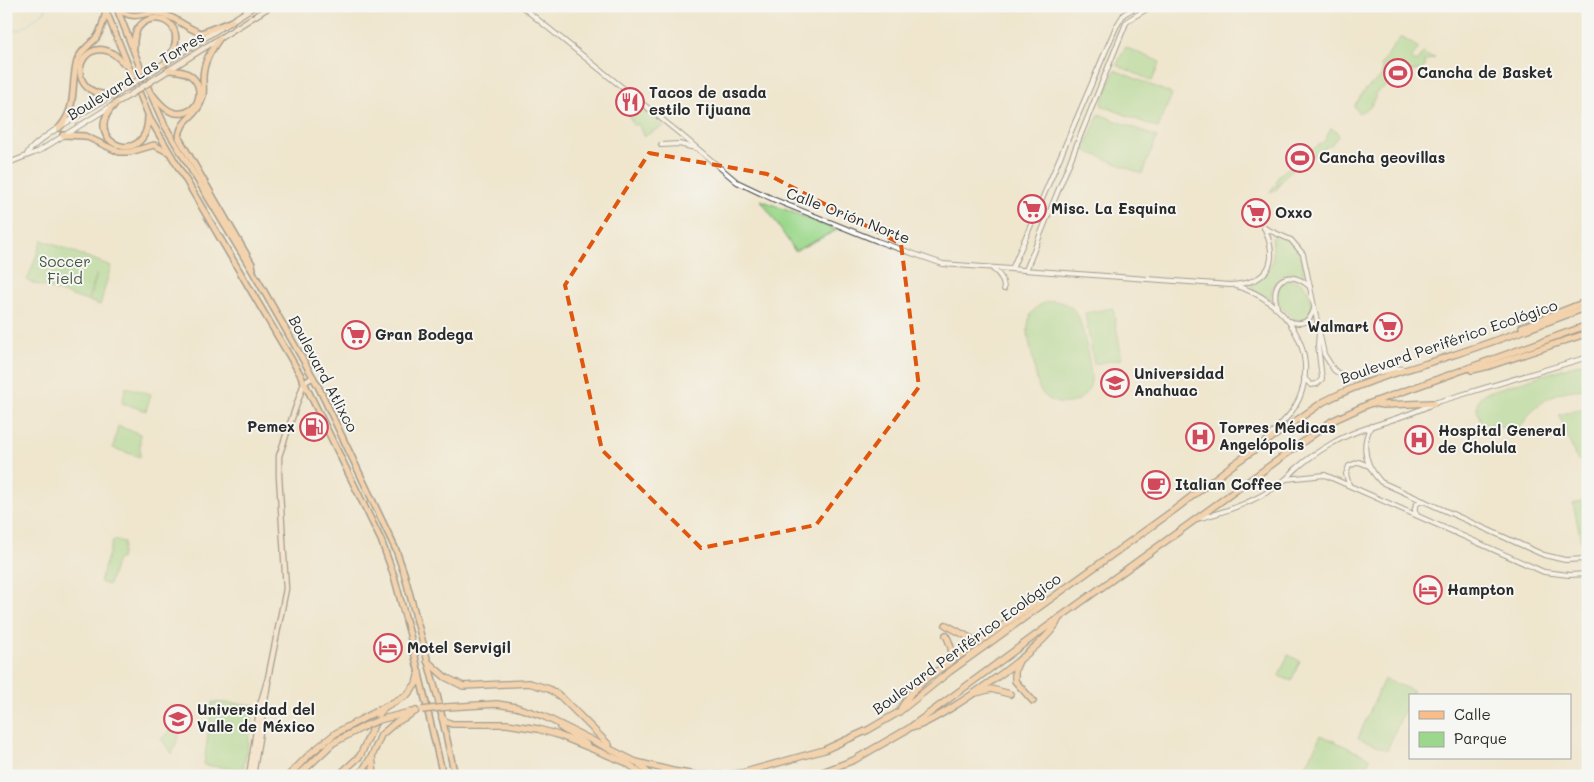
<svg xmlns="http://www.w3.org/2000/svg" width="1594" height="782" font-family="Mali,sans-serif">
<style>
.green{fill:#9cd88c;stroke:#64825c}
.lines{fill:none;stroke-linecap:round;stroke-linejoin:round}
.stream{stroke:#65c1e3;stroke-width:1}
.tertiary-casing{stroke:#484743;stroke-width:6}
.secondary-casing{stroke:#484743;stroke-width:7}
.primary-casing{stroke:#484743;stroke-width:8}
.trunk-casing{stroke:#484743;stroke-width:8}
.tertiary{stroke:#fff;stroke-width:4}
.secondary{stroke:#fce5cf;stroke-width:4.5}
.primary{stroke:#f8bd88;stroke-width:5}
.trunk{stroke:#f8bd88;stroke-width:5.5}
.secondary-bridge-casing{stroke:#484743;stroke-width:7;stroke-linecap:butt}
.trunk-bridge-casing{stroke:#484743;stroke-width:8;stroke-linecap:butt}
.secondary-bridge{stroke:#fce5cf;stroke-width:4.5}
.trunk-bridge{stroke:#f8bd88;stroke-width:5.5}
.marked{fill:none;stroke:#df570e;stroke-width:4;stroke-dasharray:10 6;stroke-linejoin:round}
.labels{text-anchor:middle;stroke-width:4;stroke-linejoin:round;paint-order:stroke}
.poi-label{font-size:15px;font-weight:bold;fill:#2b2b2b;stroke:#f6f6f2;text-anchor:start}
.street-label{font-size:15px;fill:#2b2b2b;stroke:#f6f6f2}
.park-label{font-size:15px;fill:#475643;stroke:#f6f6f2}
</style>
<rect width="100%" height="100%" fill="#f6f6f2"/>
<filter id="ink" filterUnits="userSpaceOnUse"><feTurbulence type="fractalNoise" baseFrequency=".02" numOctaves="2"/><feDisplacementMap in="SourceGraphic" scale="10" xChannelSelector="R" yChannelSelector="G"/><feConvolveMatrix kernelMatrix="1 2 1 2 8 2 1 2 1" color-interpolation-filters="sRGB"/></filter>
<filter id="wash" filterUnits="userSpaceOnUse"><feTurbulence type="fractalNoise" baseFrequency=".0096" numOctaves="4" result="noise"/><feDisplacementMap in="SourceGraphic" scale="20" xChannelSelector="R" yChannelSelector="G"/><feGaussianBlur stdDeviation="1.12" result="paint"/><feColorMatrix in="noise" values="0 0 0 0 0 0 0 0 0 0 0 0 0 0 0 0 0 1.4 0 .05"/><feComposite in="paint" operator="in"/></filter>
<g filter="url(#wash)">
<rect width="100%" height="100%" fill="#efe6cd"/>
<!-- green -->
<g class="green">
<path d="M 1401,37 L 1419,48 L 1411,58 L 1416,62 L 1424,52 L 1428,56 L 1435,58 L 1424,61 L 1426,65 L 1420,71 C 1408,68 1385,87 1374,94 L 1376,96 L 1373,101 L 1371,106 L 1359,113 L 1354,106 L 1365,90 L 1380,78 L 1383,70 L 1381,65 L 1393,47 Z"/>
<polygon points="1125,47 1160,62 1152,81 1117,65"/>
<polygon points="1115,70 1172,94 1158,128 1101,105"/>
<polygon points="641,110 664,126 644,136 638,124 633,125 629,115"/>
<polygon points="1099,114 1157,137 1142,174 1084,150"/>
<path d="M 1331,128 L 1336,131 L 1339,135 L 1331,145 C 1324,147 1320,152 1314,156 C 1299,165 1284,172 1277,189 L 1270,192 L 1274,186 L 1278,185 L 1276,182 L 1279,175 L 1297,161 L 1294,156 L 1305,149 L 1308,152 L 1324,142 Z"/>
<polygon points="761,200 837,230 795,251"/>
<path d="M 1275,234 C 1298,245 1301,251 1304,276 C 1300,276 1296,274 1292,274 C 1275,273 1272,288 1270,300 L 1253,290 L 1251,285 C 1270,267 1276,268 1272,239 Z"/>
<polygon points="42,240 111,266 100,305 89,301 97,274 87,301 27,281"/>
<path d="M 1288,280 C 1308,281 1308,290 1312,308 C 1309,315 1306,319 1299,321 C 1288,316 1281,308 1276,297 C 1278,288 1279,282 1288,280 Z"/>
<path d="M 1051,301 C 1063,301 1072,306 1078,316 C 1083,327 1092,370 1091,381 C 1086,407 1053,411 1040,390 C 1036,380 1035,369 1033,359 C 1028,337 1019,308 1051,301 Z"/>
<polygon points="1113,308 1122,359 1094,364 1085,313"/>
<path d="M 1588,361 L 1588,390 C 1557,387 1530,404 1519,432 L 1481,422 C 1477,411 1473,401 1485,393 Z"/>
<polygon points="126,387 151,394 146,411 122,403"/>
<polygon points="1577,410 1588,411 1588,466 1576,458 1559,415"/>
<polygon points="118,426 140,434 140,457 113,448"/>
<polygon points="1583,501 1585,521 1588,520 1588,557 1585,557 1573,504"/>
<polygon points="113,540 124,542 121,559 117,559 109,585 100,582"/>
<polygon points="1288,655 1300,661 1291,681 1279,676"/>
<polygon points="1384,679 1413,691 1387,750 1358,738"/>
<polygon points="212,702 255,705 243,770 204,765"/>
<polygon points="170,728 181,730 172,754 161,739 168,732"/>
<polygon points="1321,735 1370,758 1362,776 1326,776 1306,766"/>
</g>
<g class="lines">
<!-- stream -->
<polyline class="stream" points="6,30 20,30 43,13 48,6"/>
</g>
</g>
<g filter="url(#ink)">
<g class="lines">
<defs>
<g id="tertiary">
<path d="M 521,6 L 679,133 L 737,182 L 775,200 L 877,241 L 943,264 L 1230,285 C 1269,283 1280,263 1264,227"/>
<polyline points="661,145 679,144 695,148"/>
<path d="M 27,154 C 38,136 93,108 113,95"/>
<polyline points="6,164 39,151 113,105"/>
<polyline points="1264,228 1291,240 1303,254 1324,354 1334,370 1344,377 1355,379 1396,368 1404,369"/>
<path d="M 993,269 C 1000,274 1004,280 1004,289"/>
<polyline points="1012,269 1116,27 1124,14 1138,6"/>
<polyline points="1026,270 1126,23 1130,19 1152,6"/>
<path d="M 1236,286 C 1284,299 1320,349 1299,399 C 1290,419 1277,425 1266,441"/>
<path d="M 1277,307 C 1269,279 1289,268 1310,287"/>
<path d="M 1289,321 C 1302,326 1310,322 1314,309"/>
<polyline points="1304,378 1311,385 1317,384 1322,379 1318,345 1319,332"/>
<path d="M 1371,426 C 1360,447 1365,465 1381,482 L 1544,555 L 1565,560 L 1588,559"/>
<polyline points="1286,479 1325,475 1544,572 1569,575 1588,574"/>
<polyline points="1349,485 1346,474 1349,466 1359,462 1369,466"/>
<path d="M 1417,515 C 1412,508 1416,502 1424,501"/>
<path d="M 1200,518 C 1229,511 1262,499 1286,479 C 1290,476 1293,471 1297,468 C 1307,459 1319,451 1331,444 C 1364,424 1401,421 1434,403 L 1588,357"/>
</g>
<g id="secondary">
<polyline points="149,73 255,6"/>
<polyline points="153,80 271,6"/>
<polyline points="114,95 126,88"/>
<polyline points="116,103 130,95"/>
<polyline points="249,776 260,705 268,678 286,589 279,476 279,456 304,383 313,377"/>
<polyline points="253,776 268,682"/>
</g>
<g id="primary">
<polyline points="104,6 150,119 300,374 381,540 394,576 410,635 443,776"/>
<polyline points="116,6 149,90 165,126 253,272 318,386 396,550 404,573 438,699 455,776"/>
<path d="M 117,9 C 138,23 143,9 162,14 C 176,17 187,29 201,33 L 232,21"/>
<path d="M 219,39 C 210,52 203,63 203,79 C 203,87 205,94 201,102 C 195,118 180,119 179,138 L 252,264 L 253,269"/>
<path d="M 134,47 C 131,0 202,16 165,63"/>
<path d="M 152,94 C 158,101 166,112 176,113 C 199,117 208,85 188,74 C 183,71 176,71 169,70"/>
<path d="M 114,95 C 108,94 101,95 95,92 C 68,81 81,42 108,51 C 115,53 121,61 127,66"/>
<path d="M 116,103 C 76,141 148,172 148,116"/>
<path d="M 59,128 C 78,108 70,86 77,61 C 80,51 90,45 97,37 C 102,29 104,20 106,11"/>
<polyline points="63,135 85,136 119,152 130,152 154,145 168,152"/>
</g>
<g id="trunk">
<polyline points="1522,327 1588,301"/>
<polyline points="1472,370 1489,366 1588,333"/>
<polyline points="1373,403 1383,405 1434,403"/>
<polyline points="946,625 972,639 985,638"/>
<polyline points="427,661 445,677 463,686 529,683 549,689 561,697 609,745"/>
<polyline points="1019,661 1015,670 1015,681 1033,701"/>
<path d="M 946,662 C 955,653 951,646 946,635"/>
<polyline points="976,693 991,689 1010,694"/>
<path d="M 447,707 L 497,704 L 516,707 L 543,716 L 636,762 L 672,771 L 696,775 L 726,775 L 742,773 L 824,750 L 868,730 L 899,712 L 949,672 L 1174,510 L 1234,464 L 1323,402 C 1363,381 1407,370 1450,356 C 1496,341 1542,324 1588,307"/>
<polyline points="901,708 911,693 927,678 1043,598"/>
<polyline points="442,718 447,722 452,724 507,724 538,729 558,735 625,762 634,768 643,776"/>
<polyline points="379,720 410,712"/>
<polyline points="560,727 586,744"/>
<path d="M 915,727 C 943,718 1049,645 1058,620"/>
<polyline points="640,765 651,776"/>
<polyline points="288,776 311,753 336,733 407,695 416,684 419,672"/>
<polyline points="298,776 333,743 365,726"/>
<polyline points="338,776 360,756 378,716 383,709"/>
<polyline points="359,776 372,756"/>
<polyline points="374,776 372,756 381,735 395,723 416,711"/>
<polyline points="812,776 854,760 908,729 1059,618 1332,421 1371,403 1588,325"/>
</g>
</defs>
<!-- tertiary casing -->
<use href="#tertiary" class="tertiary-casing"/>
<!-- secondary casing -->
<use href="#secondary" class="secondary-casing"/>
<!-- primary casing -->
<use href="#primary" class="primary-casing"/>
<!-- trunk casing -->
<use href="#trunk" class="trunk-casing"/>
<!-- tertiary -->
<use href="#tertiary" class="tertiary"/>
<!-- secondary -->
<use href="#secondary" class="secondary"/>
<!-- primary -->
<use href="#primary" class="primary"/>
<!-- trunk -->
<use href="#trunk" class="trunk"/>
<defs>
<g id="secondary-bridge">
<polyline points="126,88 149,73"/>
<polyline points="130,95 153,80"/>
</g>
<g id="trunk-bridge">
<polyline points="422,710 447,707"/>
<polyline points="365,726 379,720"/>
</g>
</defs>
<!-- secondary-bridge casing -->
<use href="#secondary-bridge" class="secondary-bridge-casing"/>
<!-- trunk-bridge casing -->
<use href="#trunk-bridge" class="trunk-bridge-casing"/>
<!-- secondary-bridge -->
<use href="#secondary-bridge" class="secondary-bridge"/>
<!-- trunk-bridge -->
<use href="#trunk-bridge" class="trunk-bridge"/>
</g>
</g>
<!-- marked area -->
<path d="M0 0H1594V782H0ZM 649,153 L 767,174 L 901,244 L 919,387 L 816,525 L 701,548 L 602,450 L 565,285 Z" fill="#efe6cd" fill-opacity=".55" fill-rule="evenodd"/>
<path class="marked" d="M 649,153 L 767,174 L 901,244 L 919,387 L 816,525 L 701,548 L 602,450 L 565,285 Z"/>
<!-- icons -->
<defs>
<symbol id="stadium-ring" viewBox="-11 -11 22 22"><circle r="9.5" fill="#f6f6f2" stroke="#d1495b" stroke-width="1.5"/><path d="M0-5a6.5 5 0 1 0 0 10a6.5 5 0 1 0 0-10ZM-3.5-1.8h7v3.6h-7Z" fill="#d1495b"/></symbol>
<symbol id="restaurant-ring" viewBox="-11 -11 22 22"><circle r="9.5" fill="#f6f6f2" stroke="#d1495b" stroke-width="1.5"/><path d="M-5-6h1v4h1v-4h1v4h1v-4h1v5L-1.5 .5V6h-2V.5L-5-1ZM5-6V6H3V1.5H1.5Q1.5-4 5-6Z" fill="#d1495b"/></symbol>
<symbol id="supermarket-ring" viewBox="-11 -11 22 22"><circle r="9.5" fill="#f6f6f2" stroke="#d1495b" stroke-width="1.5"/><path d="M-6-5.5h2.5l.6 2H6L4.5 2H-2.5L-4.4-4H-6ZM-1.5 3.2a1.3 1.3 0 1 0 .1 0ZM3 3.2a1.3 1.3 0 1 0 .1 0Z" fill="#d1495b"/></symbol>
<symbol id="university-ring" viewBox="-11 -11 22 22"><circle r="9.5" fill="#f6f6f2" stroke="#d1495b" stroke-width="1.5"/><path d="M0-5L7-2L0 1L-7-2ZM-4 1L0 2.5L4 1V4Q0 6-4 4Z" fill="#d1495b"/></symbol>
<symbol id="fuel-ring" viewBox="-11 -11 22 22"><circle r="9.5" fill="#f6f6f2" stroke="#d1495b" stroke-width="1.5"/><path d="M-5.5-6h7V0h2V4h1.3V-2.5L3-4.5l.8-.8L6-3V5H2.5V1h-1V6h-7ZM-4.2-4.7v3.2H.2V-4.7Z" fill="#d1495b"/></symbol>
<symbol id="hospital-ring" viewBox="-11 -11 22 22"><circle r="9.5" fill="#f6f6f2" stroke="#d1495b" stroke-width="1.5"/><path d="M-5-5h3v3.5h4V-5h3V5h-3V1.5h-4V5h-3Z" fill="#d1495b"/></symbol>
<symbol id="cafe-ring" viewBox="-11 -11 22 22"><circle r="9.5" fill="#f6f6f2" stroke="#d1495b" stroke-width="1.5"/><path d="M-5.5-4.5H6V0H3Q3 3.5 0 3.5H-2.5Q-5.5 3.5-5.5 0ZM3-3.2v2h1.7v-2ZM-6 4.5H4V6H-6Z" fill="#d1495b"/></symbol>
<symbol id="hotel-ring" viewBox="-11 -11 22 22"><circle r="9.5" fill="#f6f6f2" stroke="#d1495b" stroke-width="1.5"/><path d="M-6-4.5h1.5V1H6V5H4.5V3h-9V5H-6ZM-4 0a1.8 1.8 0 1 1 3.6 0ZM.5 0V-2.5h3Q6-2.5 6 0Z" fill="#d1495b"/></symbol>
</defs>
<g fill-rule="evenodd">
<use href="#stadium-ring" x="1382" y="57" width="32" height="32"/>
<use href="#restaurant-ring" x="614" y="86" width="32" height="32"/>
<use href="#stadium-ring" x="1284" y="142" width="32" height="32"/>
<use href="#supermarket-ring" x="1016" y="193" width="32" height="32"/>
<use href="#supermarket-ring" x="1240" y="197" width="32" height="32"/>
<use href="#supermarket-ring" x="1372" y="311" width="32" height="32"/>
<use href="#supermarket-ring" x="340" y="319" width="32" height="32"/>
<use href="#university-ring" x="1099" y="367" width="32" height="32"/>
<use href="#fuel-ring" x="298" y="411" width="32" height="32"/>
<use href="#hospital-ring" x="1184" y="421" width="32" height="32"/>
<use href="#hospital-ring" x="1403" y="424" width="32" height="32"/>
<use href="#cafe-ring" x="1140" y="469" width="32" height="32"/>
<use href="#hotel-ring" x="1412" y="574" width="32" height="32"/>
<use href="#hotel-ring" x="372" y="632" width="32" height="32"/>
<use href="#university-ring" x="162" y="703" width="32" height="32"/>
</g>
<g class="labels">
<!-- poi labels -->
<g class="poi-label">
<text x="1417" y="78">Cancha de Basket</text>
<text x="649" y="98">Tacos de asada<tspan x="649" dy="17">estilo Tijuana</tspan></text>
<text x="1319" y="163">Cancha geovillas</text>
<text x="1051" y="214">Misc. La Esquina</text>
<text x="1275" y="218">Oxxo</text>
<text x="1369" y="332" text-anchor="end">Walmart</text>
<text x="375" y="340">Gran Bodega</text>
<text x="1134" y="379">Universidad<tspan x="1134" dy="17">Anahuac</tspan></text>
<text x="295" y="432" text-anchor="end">Pemex</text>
<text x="1219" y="433">Torres Médicas<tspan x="1219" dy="17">Angelópolis</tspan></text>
<text x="1438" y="436">Hospital General<tspan x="1438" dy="17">de Cholula</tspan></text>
<text x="1175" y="490">Italian Coffee</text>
<text x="1447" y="595">Hampton</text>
<text x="407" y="653">Motel Servigil</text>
<text x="197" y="715">Universidad del<tspan x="197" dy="17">Valle de México</tspan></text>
</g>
<!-- street labels -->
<g class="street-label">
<text transform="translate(136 76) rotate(-31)" y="5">Boulevard Las Torres</text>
<text transform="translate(848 216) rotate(21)" y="5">Calle Orión Norte</text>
<text transform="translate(1449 342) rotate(-19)" y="5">Boulevard Periférico Ecológico</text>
<text transform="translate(323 374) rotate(62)" y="5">Boulevard Atlixco</text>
<text transform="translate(967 644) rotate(-36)" y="5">Boulevard Periférico Ecológico</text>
</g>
<!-- park labels -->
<g class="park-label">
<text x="65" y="267">Soccer<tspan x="65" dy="17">Field</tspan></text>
</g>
</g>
<!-- margin -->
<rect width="1594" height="782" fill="none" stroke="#f6f6f2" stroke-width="25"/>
<!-- legend -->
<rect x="1409" y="694" width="162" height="65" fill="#f6f6f2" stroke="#a5a5a2"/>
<rect x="1419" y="711" width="25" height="8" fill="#f8bd88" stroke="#a5a5a2"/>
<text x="1454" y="720" font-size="15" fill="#2b2b2b">Calle</text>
<rect x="1419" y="732" width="25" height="15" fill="#9cd88c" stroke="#a5a5a2"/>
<text x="1454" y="744" font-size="15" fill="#2b2b2b">Parque</text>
</svg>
